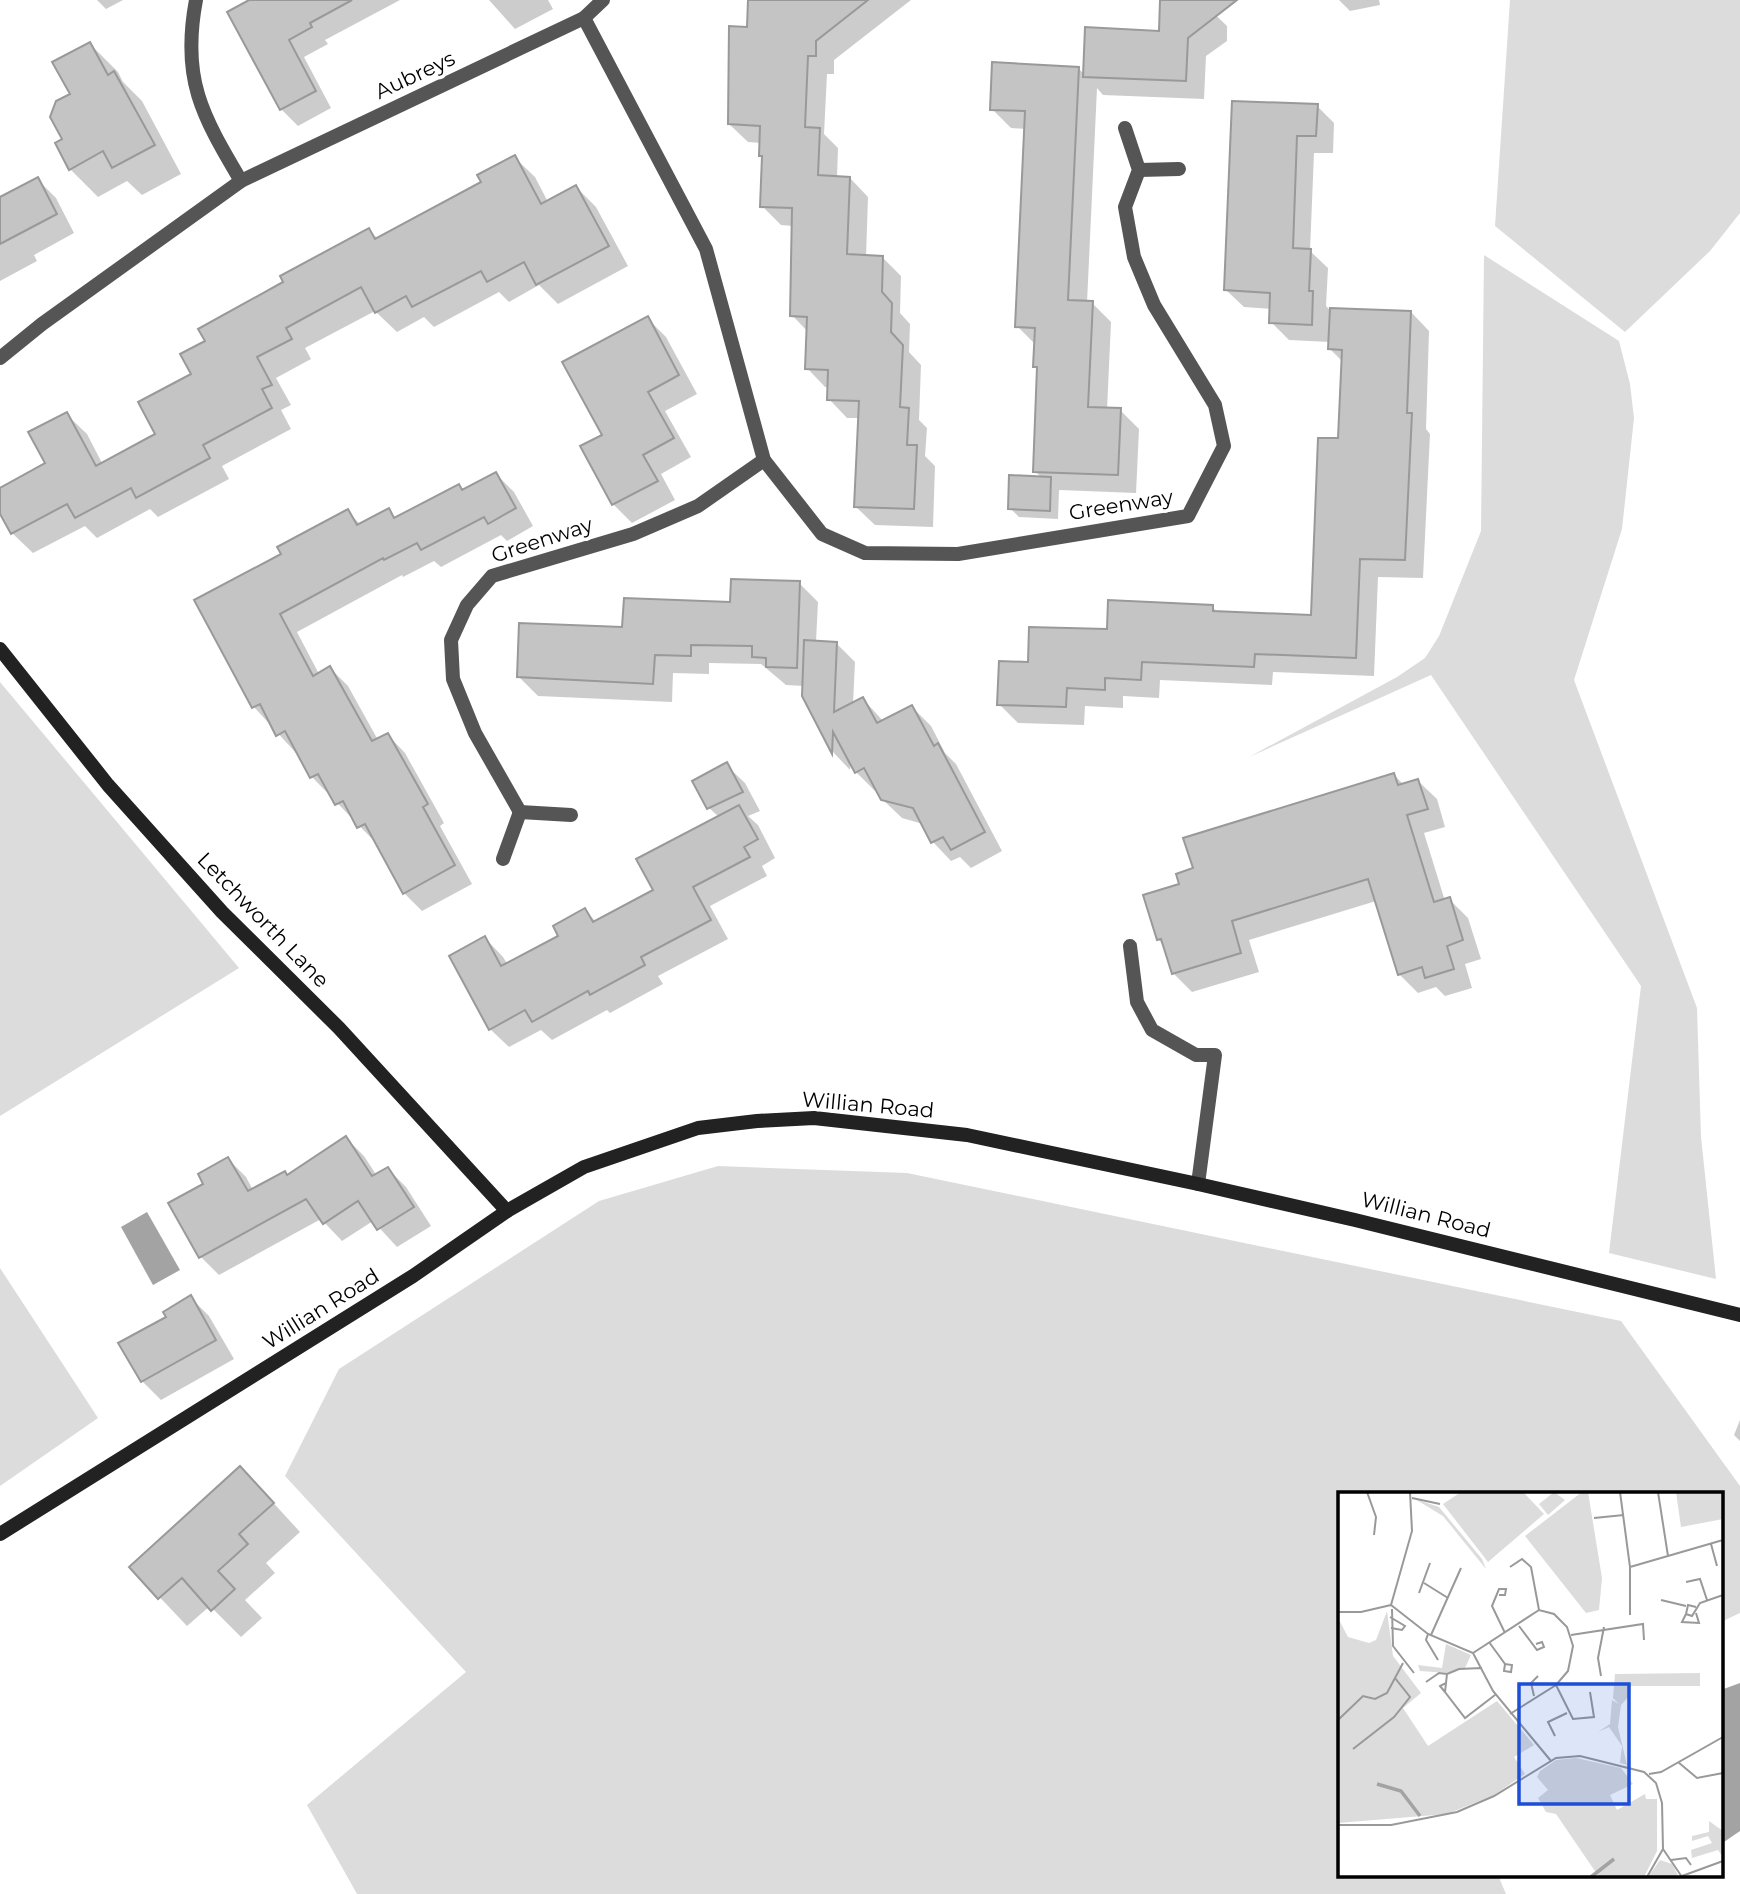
<svg xmlns="http://www.w3.org/2000/svg" width="1740" height="1894" font-family="Montserrat,sans-serif">
<style>
.green{fill:#dcdcdc}
.water{fill:#a3a3a3}
.shadow{fill:#0003}
.building{fill:#c4c4c4;stroke:#999;stroke-width:2}
.lines{fill:none;stroke-linecap:round;stroke-linejoin:round}
.lane{stroke:#555;stroke-width:14}
.street{stroke:#555;stroke-width:14}
.secondary{stroke:#222;stroke-width:14}
.labels{text-anchor:middle;stroke-width:7;stroke-linejoin:round;paint-order:stroke}
.street-label{font-size:21px;fill:#000;stroke:#fff}
.inset-river{fill:none;stroke:#a3a3a3;stroke-width:3.5}
.inset-road{fill:none;stroke:#999;stroke-width:2}
.view{fill:#1d4ed8;fill-opacity:0.15;stroke:#1d4ed8;stroke-width:3.5}
.inset-edge{fill:none;stroke:#000;stroke-width:3.5}
</style>
<rect width="100%" height="100%" fill="#fff"/>
<!-- green -->
<g class="green">
<polygon points="1510,0 1740,0 1740,213 1710,251 1625,332 1495,226"/>
<polygon points="1484,255 1619,341 1630,384 1634,418 1622,529 1574,680 1697,1008 1701,1137 1716,1279 1609,1253 1641,986 1431,675 1249,757 1397,677 1425,658 1439,636 1481,531"/>
<polygon points="0,682 239,968 0,1116"/>
<polygon points="718,1166 907,1173 1621,1321 1740,1486 1740,1613 1721,1622 1721,1493 1339,1493 1339,1875 1498,1875 1506,1894 357,1894 307,1805 466,1672 285,1476 339,1369 599,1201"/>
<polygon points="0,1268 98,1418 0,1486"/>
</g>
<!-- water -->
<g class="water">
<polygon points="147,1212 180,1270 153,1285 121,1227"/>
<polygon points="1740,1683 1740,1831 1721,1844 1721,1690"/>
</g>
<!-- shadow -->
<g class="shadow">
<polygon points="97,0 123,0 106,9"/>
<polygon points="253,0 400,0 325,40 328,44 304,57 331,108 298,126 281,109"/>
<polygon points="489,0 548,0 553,9 515,29"/>
<polygon points="750,0 911,0 834,60 834,74 827,74 824,134 838,148 837,178 850,178 868,197 866,257 883,258 901,276 900,313 910,324 909,352 921,365 919,420 927,428 925,456 935,466 933,527 875,525 856,507 860,418 847,418 829,399 829,387 825,387 807,368 808,332 792,315 793,226 781,225 762,206 764,158 761,155 761,143 748,142 729,124 749,28"/>
<polygon points="1162,0 1200,0 1227,26 1227,41 1206,56 1204,99 1103,95 1097,88 1087,303 1092,303 1111,322 1107,410 1120,410 1139,429 1136,493 1059,490 1058,519 1019,517 1010,508 1042,478 1035,471 1039,370 1035,366 1036,345 1017,326 1026,129 1011,128 992,109 1078,68 1085,75 1161,33"/>
<polygon points="1339,0 1379,0 1380,5 1350,11"/>
<polygon points="90,44 118,72 123,82 142,101 181,174 142,195 127,181 98,197 70,169 64,140 72,95"/>
<polygon points="1234,102 1317,106 1334,123 1333,153 1314,153 1310,251 1328,268 1326,306 1330,310 1411,312 1429,331 1426,429 1430,434 1423,578 1378,577 1374,676 1273,672 1272,685 1160,680 1159,698 1123,696 1123,708 1085,706 1084,725 1018,723 999,704 1029,664 1109,631 1212,607 1219,613 1312,616 1340,440 1343,362 1330,349 1330,342 1289,340 1271,322 1272,309 1244,307 1226,290"/>
<polygon points="514,157 535,177 548,202 576,187 596,207 628,266 558,304 539,285 509,302 499,292 434,327 424,317 397,332 375,311 305,348 311,359 276,378 291,405 281,410 291,429 222,466 229,479 158,517 150,509 97,538 85,526 33,553 12,533 0,510 0,490 48,464 66,414 87,434 103,465 157,435 193,375 207,342 285,282 369,230 378,239 483,183"/>
<polygon points="37,179 56,198 74,233 34,255 37,261 0,281 0,199"/>
<polygon points="647,318 666,337 697,394 665,411 691,457 661,474 675,500 632,523 613,504 583,447 604,435"/>
<polygon points="496,474 514,492 533,526 507,541 501,535 441,567 434,561 403,577 402,575 297,632 319,674 330,668 348,686 378,740 388,735 405,753 444,823 440,826 472,884 422,911 404,893 377,844 312,777 298,752 296,753 254,707 283,555 348,512 361,525 388,510 397,519 458,486 464,491"/>
<polygon points="799,583 818,602 816,642 836,643 855,662 853,704 863,699 884,722 912,707 931,726 945,753 956,764 1002,851 971,868 960,857 951,861 933,842 923,824 902,818 882,799 878,790 875,791 856,772 851,761 850,770 834,753 803,695 804,686 786,685 761,664 709,663 709,674 673,673 672,702 538,696 519,677 624,629 732,604"/>
<polygon points="726,765 745,783 760,811 748,816 758,825 775,858 762,866 767,876 710,906 728,939 658,976 663,984 610,1013 607,1010 552,1040 541,1030 509,1047 490,1029 485,938 503,957 508,965 560,937 585,910 596,922 655,891 719,817 709,808"/>
<polygon points="1394,775 1404,785 1418,781 1437,799 1445,827 1424,833 1445,901 1449,899 1468,918 1481,959 1465,964 1472,988 1445,996 1436,987 1418,993 1399,974 1376,901 1249,940 1259,972 1192,992 1173,973 1165,946 1158,939 1181,886 1195,869"/>
<polygon points="346,1138 364,1156 377,1176 388,1169 406,1187 431,1226 397,1247 373,1221 342,1241 321,1219 219,1275 201,1257 171,1204 206,1184 228,1159 246,1177 253,1190 287,1176"/>
<polygon points="191,1298 209,1316 234,1359 161,1400 142,1381 169,1318"/>
<polygon points="1740,1420 1740,1441 1734,1435"/>
<polygon points="268,1497 300,1532 266,1563 275,1573 245,1600 262,1618 241,1637 210,1606 187,1626 131,1567"/>
</g>
<!-- building -->
<g class="building">
<polygon points="249,0 352,0 310,23 312,27 289,40 316,91 280,110 227,12"/>
<polygon points="748,0 868,0 816,41 816,56 808,56 805,127 820,128 818,175 850,177 847,254 883,256 882,292 892,303 891,332 903,345 900,407 909,408 907,445 917,445 914,509 854,507 859,401 827,400 828,370 805,369 807,317 790,316 792,208 760,207 762,156 759,156 760,126 728,124 729,26 747,27"/>
<polygon points="1160,0 1237,0 1188,38 1186,81 1083,77 1085,27 1159,31"/>
<polygon points="90,42 108,75 114,71 155,145 112,168 103,151 69,170 55,143 62,139 50,117 56,101 70,94 52,62"/>
<polygon points="992,62 1079,67 1068,300 1093,301 1088,407 1121,408 1118,475 1033,472 1037,367 1033,367 1035,328 1015,327 1025,111 990,110"/>
<polygon points="1232,101 1318,104 1316,136 1297,136 1293,248 1311,249 1309,291 1313,291 1312,325 1269,323 1270,293 1224,290"/>
<polygon points="515,155 541,204 576,185 609,246 536,285 524,262 487,282 481,271 412,307 406,296 375,313 361,287 286,328 292,339 257,357 272,385 262,389 272,408 203,445 210,458 136,498 131,488 75,518 67,504 11,534 0,514 0,488 45,463 28,432 67,412 96,466 155,434 138,402 191,374 180,354 205,341 198,329 283,282 280,276 369,228 375,239 481,182 477,175"/>
<polygon points="38,177 57,214 0,244 0,197"/>
<polygon points="1330,308 1411,311 1407,413 1412,413 1405,560 1360,559 1356,658 1255,654 1254,667 1142,662 1141,680 1105,678 1105,690 1067,688 1066,707 997,705 999,661 1028,662 1029,627 1107,629 1108,600 1213,605 1213,611 1311,615 1318,438 1338,438 1342,350 1328,349"/>
<polygon points="648,316 679,375 648,392 674,438 643,455 658,481 612,505 580,446 602,435 562,362"/>
<polygon points="496,472 516,508 488,524 484,517 421,550 417,543 384,560 383,558 280,614 313,676 330,666 372,741 388,733 428,804 423,807 455,865 403,894 365,824 357,828 343,801 335,805 318,774 310,778 285,731 276,736 260,704 252,708 194,600 281,554 277,547 348,509 357,525 389,508 394,518 459,484 462,490"/>
<polygon points="1009,475 1051,477 1050,511 1008,509"/>
<polygon points="731,579 800,581 797,668 766,667 766,658 752,657 752,646 691,645 691,656 655,655 653,684 517,677 519,623 622,627 624,598 730,602"/>
<polygon points="804,640 837,642 834,712 863,697 877,723 912,705 934,746 938,743 985,832 951,850 943,837 931,843 913,808 881,800 864,768 855,773 833,732 832,754 802,696"/>
<polygon points="727,762 743,792 707,809 692,781"/>
<polygon points="1394,773 1398,785 1418,779 1428,809 1407,815 1434,902 1450,897 1463,940 1447,946 1454,969 1425,978 1422,967 1398,975 1368,879 1232,921 1241,953 1172,974 1161,939 1157,940 1143,895 1179,884 1176,874 1193,868 1183,838"/>
<polygon points="739,805 758,839 744,847 750,857 693,887 711,920 641,957 645,965 590,995 588,991 532,1022 525,1010 489,1030 449,956 485,936 501,966 558,936 553,926 585,908 593,922 653,890 636,859"/>
<polygon points="346,1136 372,1176 388,1167 414,1207 377,1230 358,1201 323,1224 306,1199 199,1258 168,1203 203,1184 198,1174 228,1157 248,1191 285,1171 287,1175"/>
<polygon points="191,1295 216,1340 141,1382 118,1343 166,1317 163,1312"/>
<polygon points="240,1466 274,1503 239,1534 248,1544 218,1571 235,1589 211,1611 182,1578 158,1599 129,1567"/>
</g>
<g class="lines">
<!-- lane -->
<polyline class="lane" points="1130,946 1137,1002 1152,1030 1196,1055 1215,1055 1198,1184"/>
<!-- street -->
<g class="street">
<path d="M 196,0 C 181,79 202,115 241,181"/>
<polyline points="584,18 706,249 764,460 822,534 865,553 958,554 1188,516 1224,446 1215,405 1154,305 1134,257 1125,207 1139,170 1125,128"/>
<polyline points="1139,170 1179,169"/>
<polyline points="0,358 42,324 241,181 584,18 603,0"/>
<polyline points="571,815 520,812 475,733 453,679 451,640 467,605 492,576 633,534 698,506 764,460"/>
<polyline points="503,859 520,812"/>
</g>
<!-- secondary -->
<g class="secondary">
<polyline points="0,649 108,785 222,912 339,1028 507,1211"/>
<polyline points="0,1534 413,1276 507,1211 584,1167 698,1128 757,1121 814,1118 967,1135 1198,1184 1355,1220 1740,1315"/>
</g>
</g>
<g class="labels">
<!-- street labels -->
<g class="street-label">
<text transform="translate(415 75) rotate(-25)" y="7">Aubreys</text>
<text transform="translate(1121 505) rotate(-9)" y="7">Greenway</text>
<text transform="translate(542 540) rotate(-18)" y="7">Greenway</text>
<text transform="translate(263 920) rotate(46)" y="7">Letchworth Lane</text>
<text transform="translate(868 1105) rotate(5)" y="7">Willian Road</text>
<text transform="translate(1426 1215) rotate(14)" y="7">Willian Road</text>
<text transform="translate(321 1309) rotate(-32)" y="7">Willian Road</text>
</g>
</g>
<!-- overview -->
<g transform="translate(1338 1492)">
<rect width="385" height="385" fill="#fff"/>
<path d="M 123,0 L 185,0 L 206,22 L 150,70 L 105,12 ZM 216,0 L 227,8 L 210,23 L 201,12 ZM 244,0 L 250,0 L 264,86 L 261,118 L 248,121 L 187,44 ZM 338,0 L 385,0 L 385,27 L 343,35 ZM 77,7 L 101,15 L 144,67 L 148,77 L 105,24 ZM 49,119 L 55,164 L 83,201 L 65,216 L 90,254 L 159,209 L 196,253 L 176,265 L 187,282 L 156,303 L 109,322 L 0,331 L 0,126 L 10,145 L 31,151 L 38,148 ZM 108,152 L 133,163 L 127,176 L 110,181 L 82,179 L 80,173 L 104,176 ZM 362,181 L 362,194 L 293,194 L 292,203 L 283,213 L 280,235 L 289,273 L 282,271 L 284,254 L 271,235 L 260,240 L 272,232 L 274,208 L 281,212 L 275,206 L 277,182 ZM 238,266 L 283,276 L 295,292 L 272,303 L 279,318 L 307,302 L 308,307 L 319,307 L 319,359 L 306,385 L 261,385 L 218,322 L 208,320 L 200,306 L 210,298 L 199,285 L 202,279 L 218,268 ZM 371,329 L 385,339 L 385,365 L 380,358 L 354,366 L 353,358 L 374,351 L 370,344 L 354,349 L 354,344 L 371,340 ZM 322,368 L 334,372 L 341,385 L 310,385 Z" fill="#dcdcdc"/>
<path class="inset-river" d="M 39,292 L 63,299 L 82,324M 253,385 L 276,367"/>
<path class="inset-road" d="M 29,0 L 38,25 L 36,43M 282,0 L 292,75 L 292,123M 320,0 L 330,64M 74,6 L 102,12M 256,26 L 286,23M 373,52 L 379,74M 172,75 L 184,67 L 193,75 L 201,118M 292,75 L 385,48M 348,90 L 362,87 L 369,108M 86,91 L 110,106M 81,101 L 92,71M 161,103 L 167,103 L 168,97 L 161,97 L 154,114 L 167,141M 323,108 L 348,114M 53,113 L 90,142 L 135,161 L 155,199 L 213,269M 53,113 L 74,39 L 72,0M 358,115 L 350,113 L 348,122 L 354,124 L 362,111 L 385,103M 54,117 L 55,154 L 76,181M 0,120 L 23,120 L 53,113M 348,122 L 344,130 L 361,131 L 358,121M 52,125 L 67,134 L 64,138 L 53,136M 181,134 L 199,158 L 206,155 L 204,150 L 198,152M 90,142 L 88,148 L 100,168M 93,143 L 123,76M 233,143 L 305,132 L 306,148M 151,150 L 167,172 L 166,179 L 173,180 L 174,173 L 167,172M 135,161 L 201,118 L 216,122 L 229,135 L 235,154 L 230,179 L 218,193 L 172,222M 263,184 L 260,166 L 266,135M 88,190 L 101,181 L 109,182M 108,191 L 109,182 L 121,177 L 144,176M 218,193 L 235,227 L 256,225 L 252,200M 107,200 L 102,194 L 108,191 L 107,200 L 127,226 L 157,203M 196,204 L 193,191 L 200,184M 0,228 L 25,204 L 37,207 L 49,201 L 65,171M 217,244 L 210,230 L 229,221M 15,257 L 56,225 L 72,205 L 57,186M 340,270 L 359,286 L 385,281M 311,282 L 323,280 L 385,245M 0,333 L 53,333 L 119,320 L 156,304 L 218,266 L 242,264 L 306,280 L 318,291 L 324,311 L 325,357 L 309,385M 325,357 L 344,385M 333,368 L 348,366 L 353,373M 344,384 L 385,369"/>
<path class="view" d="M 181,192 L 291,192 L 291,312 L 181,312 Z"/>
<rect width="385" height="385" class="inset-edge"/>
</g>
</svg>
